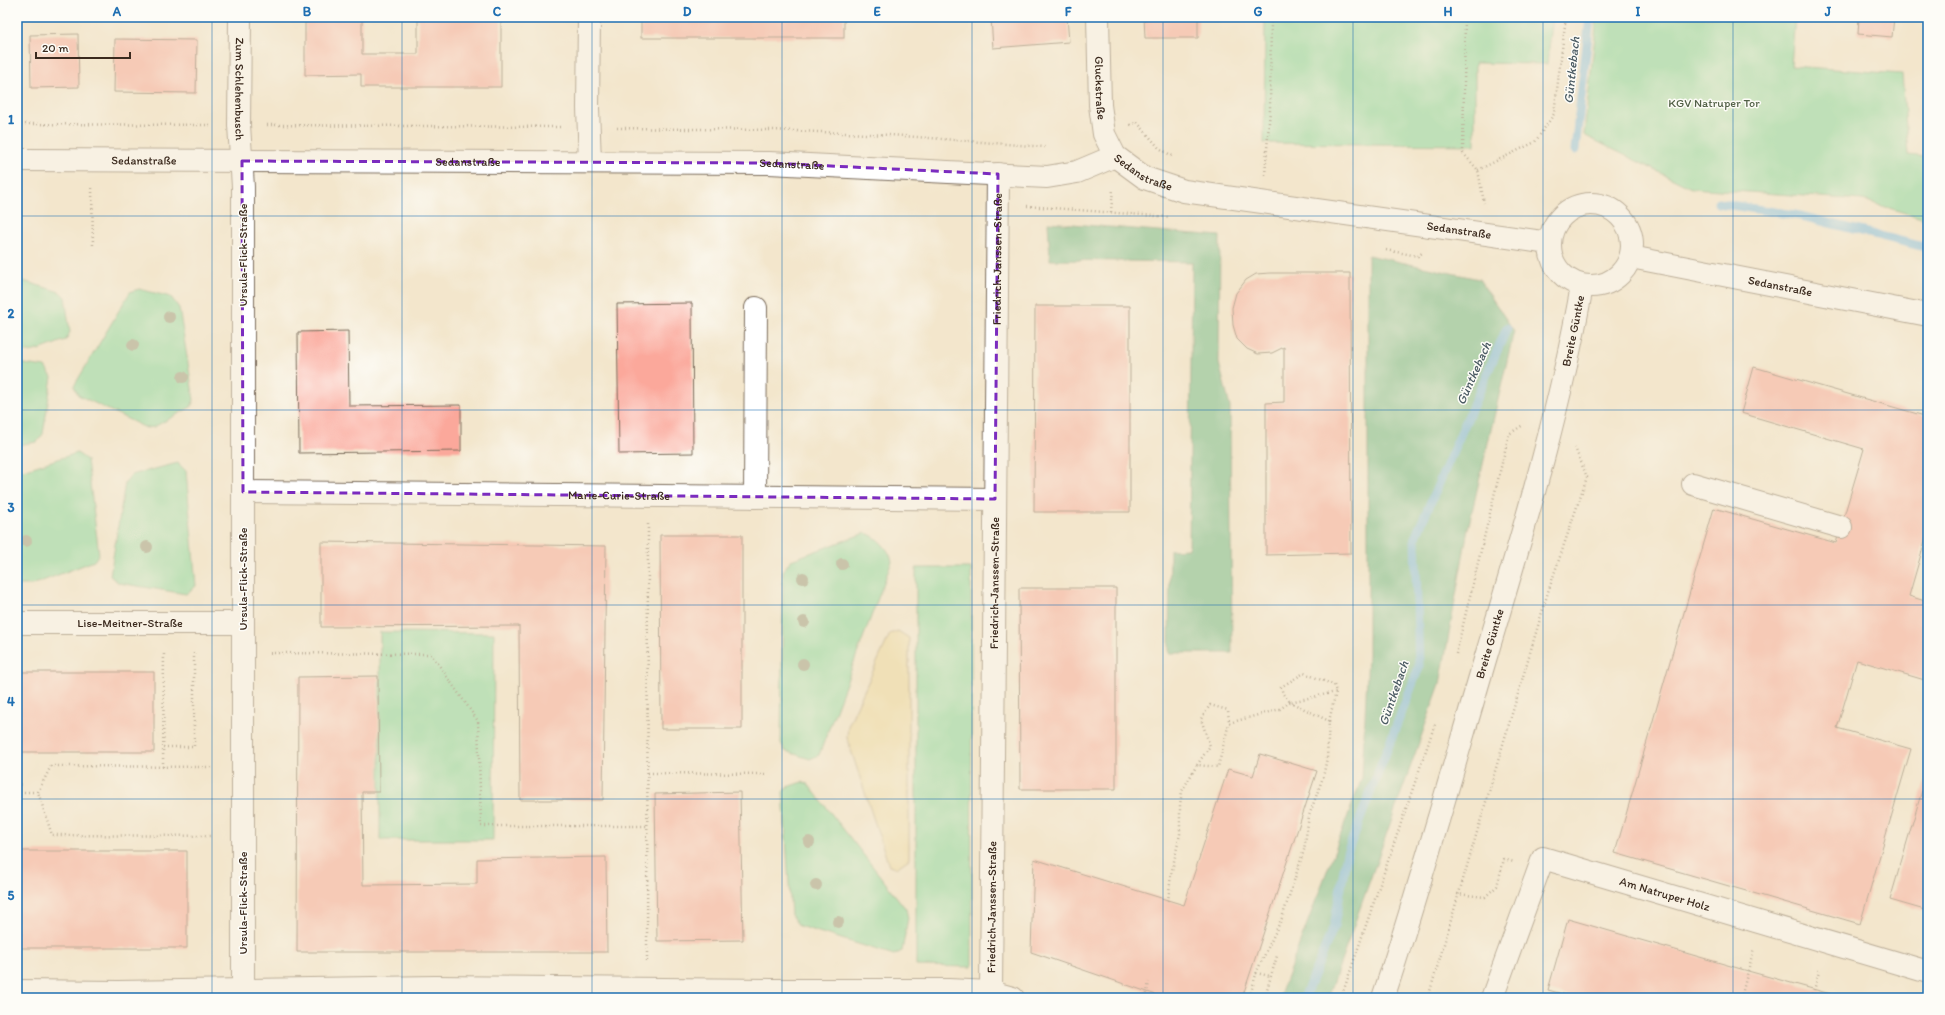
<svg xmlns="http://www.w3.org/2000/svg" width="1945" height="1015" font-family="Itim,sans-serif">
<style>
.green{fill:#82da9f;stroke:#5e825e}
.forest{fill:#69ba86;stroke:#527252}
.sand{fill:#eeda9e;stroke:#94825e}
.lines{fill:none;stroke-linecap:round;stroke-linejoin:round}
.stream{stroke:#6ab6e3;stroke-width:9}
.building{fill:#fba89b}
.minor-casing{stroke:#7b6c5b;stroke-width:24}
.path{stroke:#7b6c5b;stroke-width:2.5;stroke-dasharray:1 3;stroke-linecap:butt}
.minor{stroke:#fff;stroke-width:22}
.tree{fill:#999c82}
.marked{fill:none;stroke:#7b2cbf;stroke-width:3;stroke-dasharray:8 5;stroke-linejoin:round}
.grid{fill:none;stroke:#1f6fb2;stroke-width:1;stroke-opacity:0.55}
.labels{text-anchor:middle;stroke-width:3;stroke-linejoin:round;paint-order:stroke}
.street-label{font-size:12px;fill:#3b2a1e;stroke:#fdfcf7}
.park-label{font-size:12px;fill:#505f45;stroke:#fdfcf7}
.water-label{font-size:13px;font-style:italic;fill:#4b5b63;stroke:#fdfcf7}
.neatline{fill:none;stroke:#1f6fb2;stroke-width:1.5}
.grid-label{font-size:13px;text-anchor:middle;font-weight:bold;fill:#1f6fb2}
</style>
<rect width="100%" height="100%" fill="#fdfcf7"/>
<filter id="ink" filterUnits="userSpaceOnUse"><feTurbulence type="fractalNoise" baseFrequency=".025" numOctaves="2"/><feDisplacementMap in="SourceGraphic" scale="8" xChannelSelector="R" yChannelSelector="G"/><feConvolveMatrix kernelMatrix="1 2 1 2 8 2 1 2 1" color-interpolation-filters="sRGB"/></filter>
<filter id="wash" filterUnits="userSpaceOnUse"><feTurbulence type="fractalNoise" baseFrequency=".012" numOctaves="4" result="noise"/><feDisplacementMap in="SourceGraphic" scale="16" xChannelSelector="R" yChannelSelector="G"/><feGaussianBlur stdDeviation="0.9" result="paint"/><feColorMatrix in="noise" values="0 0 0 0 0 0 0 0 0 0 0 0 0 0 0 0 0 1.4 0 .05"/><feComposite in="paint" operator="in"/></filter>
<g filter="url(#wash)">
<rect width="100%" height="100%" fill="#f3e6cc"/>
<!-- green -->
<g class="green">
<polygon points="1265,17 1553,17 1547,64 1475,63 1475,145 1264,143"/>
<polygon points="1597,17 1795,17 1791,66 1902,74 1908,155 1928,157 1928,220 1863,200 1691,188 1584,135"/>
<path d="M 17,279 L 60,292 L 65,297 L 70,332 L 66,340 C 53,344 31,356 17,351 Z"/>
<polygon points="139,289 171,297 179,308 194,400 191,407 154,427 146,428 78,395 74,386 130,292"/>
<polygon points="17,363 45,367 52,377 43,434 37,442 17,445"/>
<polygon points="77,453 87,460 99,554 94,561 32,585 17,585 17,472"/>
<polygon points="178,463 186,471 196,586 186,594 119,583 110,576 125,483 131,475"/>
<path d="M 865,533 C 876,535 890,550 892,561 L 819,755 L 810,759 L 785,751 L 781,743 L 783,571 L 791,560 Z"/>
<polygon points="916,568 971,568 972,967 916,966"/>
<polygon points="380,632 494,633 493,840 380,840"/>
<polygon points="802,782 808,784 906,909 908,918 902,951 894,955 799,926 791,915 783,792 787,787"/>
</g>
<!-- forest -->
<g class="forest">
<polygon points="1048,222 1220,236 1219,363 1230,407 1232,653 1169,653 1170,550 1189,549 1192,262 1050,260"/>
<polygon points="1368,255 1479,279 1514,331 1468,529 1440,684 1328,998 1279,998 1362,778 1368,654"/>
</g>
<!-- sand -->
<polygon class="sand" points="898,631 909,638 909,859 896,868 889,866 847,738 848,726 890,634"/>
<g class="lines">
<!-- stream -->
<g class="stream">
<polyline points="1575,150 1590,17"/>
<polyline points="1718,203 1801,216 1928,248"/>
<polyline points="1304,998 1334,926 1347,853 1419,667 1415,538 1507,328"/>
</g>
</g>
<g id="blocks">
<!-- building -->
<g class="building">
<polygon points="305,17 362,17 362,54 418,54 418,17 501,17 501,87 361,87 361,74 305,75"/>
<rect x="641" y="17" width="203" height="21"/>
<polygon points="991,17 1067,17 1069,42 993,48"/>
<polygon points="1144,17 1198,17 1198,38 1145,38"/>
<polygon points="1859,17 1894,17 1892,37 1858,34"/>
<polygon points="78,34 79,87 31,88 30,35"/>
<polygon points="115,39 197,40 196,93 114,92"/>
<polygon points="1270,273 1350,273 1351,553 1266,555 1266,403 1284,402 1284,347 1272,353 1258,354 1247,349 1237,339 1233,325 1232,308 1236,293 1246,280 1256,274"/>
<polygon points="692,303 693,453 619,454 617,304"/>
<polygon points="1035,306 1130,306 1130,512 1034,512"/>
<polygon points="348,331 349,406 461,405 461,451 299,453 298,332"/>
<polygon points="1754,367 1928,417 1928,530 1909,596 1928,602 1928,681 1857,660 1837,728 1911,749 1860,924 1615,853 1714,508 1836,543 1864,449 1741,413"/>
<polygon points="660,535 742,535 742,729 661,729"/>
<polygon points="321,542 606,546 603,800 520,800 519,626 321,627"/>
<polygon points="1019,588 1116,588 1116,789 1020,789"/>
<polygon points="17,672 154,672 154,752 20,752 20,851 187,851 187,948 17,948"/>
<polygon points="378,676 379,792 362,792 363,885 477,884 477,859 606,857 607,952 297,952 298,677"/>
<polygon points="1260,754 1317,771 1242,998 1165,998 1031,952 1034,859 1184,905 1228,769 1253,776"/>
<polygon points="1928,770 1928,911 1890,900"/>
<polygon points="740,792 743,940 657,941 655,794"/>
<polygon points="1568,919 1748,971 1845,998 1569,998 1570,996 1548,990"/>
</g>
</g>
</g>
<g filter="url(#ink)">
<use href="#blocks" fill-opacity="0" stroke="#7b6c5b" stroke-width="1"/>
<g class="lines">
<defs>
<g id="minor">
<path id="s1" d="M 240,17 L 239,125 L 243,187 L 243,998"/>
<polyline points="589,17 588,108 590,162"/>
<path id="s2" d="M 1098,17 L 1100,105 L 1104,134 L 1115,156 L 1145,178 L 1184,191 L 1549,243"/>
<path id="s3" d="M 17,160 L 769,163 L 1047,177 L 1077,172 L 1115,156"/>
<circle cx="1591" cy="245" r="41"/>
<path id="s4" d="M 1631,257 L 1928,315"/>
<polyline points="1693,484 1841,527"/>
<path id="s5" d="M 243,492 L 995,499"/>
<polyline points="755,497 756,308"/>
<path id="s6" d="M 17,623 L 243,623"/>
<polyline points="17,991 118,992 435,987 772,990 948,990 991,992 1013,998"/>
<path id="s7" d="M 991,992 L 998,174"/>
<path id="s8" d="M 1383,998 C 1421,884 1453,768 1487,653 C 1523,532 1560,411 1582,286"/>
<path id="s9" d="M 1492,998 L 1543,858 L 1928,972"/>
</g>
</defs>
<!-- minor casing -->
<use href="#minor" class="minor-casing"/>
<!-- path -->
<g class="path">
<polyline points="1465,17 1463,153 1478,170 1484,203"/>
<polyline points="17,124 212,125"/>
<polyline points="267,125 562,127"/>
<polyline points="1130,125 1137,122 1159,148 1174,157"/>
<polyline points="617,128 772,130 891,135 1045,147"/>
<polyline points="1478,170 1535,142 1554,114 1566,17"/>
<polyline points="1265,175 1270,110 1271,17"/>
<polyline points="92,188 93,246"/>
<polyline points="1027,206 1168,217"/>
<polyline points="1111,212 1113,189"/>
<polyline points="1386,250 1418,256 1422,253"/>
<polyline points="270,653 431,654 478,721 481,826 647,826"/>
<polyline points="1456,654 1509,434 1523,425"/>
<polyline points="1329,721 1336,692 1334,685 1304,673 1281,687 1283,694 1290,702 1336,692"/>
<polyline points="163,747 194,747 194,651"/>
<polyline points="1197,765 1210,746 1201,719 1210,705 1228,710 1229,723"/>
<polyline points="163,767 164,651"/>
<polyline points="648,773 768,774"/>
<polyline points="20,792 38,792 52,835 212,836"/>
<polyline points="38,792 51,766 212,767"/>
<polyline points="1457,894 1485,897 1497,886 1504,859 1514,862"/>
<polyline points="1168,901 1171,875 1180,834 1180,805 1182,791 1197,765 1218,767 1229,723 1280,709 1290,702 1329,721 1327,758 1323,777 1309,816 1304,850 1282,918 1257,971 1251,992 1245,998"/>
<polyline points="647,961 648,522"/>
<polyline points="1256,973 1270,976"/>
<polyline points="1265,996 1277,956"/>
<polyline points="1146,998 1149,982"/>
<polyline points="1341,998 1435,724"/>
<polyline points="1428,998 1548,592 1587,477 1575,448"/>
<polyline points="1741,998 1754,948"/>
<polyline points="1812,998 1820,968"/>
</g>
<!-- minor -->
<use href="#minor" class="minor"/>
</g>
<!-- trees -->
<g class="tree">
<circle cx="169" cy="317" r="6"/>
<circle cx="133" cy="345" r="6"/>
<circle cx="183" cy="377" r="6"/>
<circle cx="26" cy="541" r="6"/>
<circle cx="147" cy="547" r="6"/>
<circle cx="842" cy="564" r="6"/>
<circle cx="803" cy="578" r="6"/>
<circle cx="804" cy="622" r="6"/>
<circle cx="803" cy="664" r="6"/>
<circle cx="809" cy="842" r="6"/>
<circle cx="816" cy="885" r="6"/>
<circle cx="838" cy="922" r="6"/>
</g>
</g>
<!-- marked area -->
<path d="M0 0H1945V1015H0ZM 242,161 L 769,163 L 998,174 L 995,499 L 243,492 Z" fill="#f3e6cc" fill-opacity=".55" fill-rule="evenodd"/>
<path class="marked" d="M 242,161 L 769,163 L 998,174 L 995,499 L 243,492 Z"/>
<!-- grid -->
<path class="grid" d="M 212,17 L 212,998M 402,17 L 402,998M 592,17 L 592,998M 782,17 L 782,998M 972,17 L 972,998M 1163,17 L 1163,998M 1353,17 L 1353,998M 1543,17 L 1543,998M 1733,17 L 1733,998M 17,216 L 1928,216M 17,410 L 1928,410M 17,605 L 1928,605M 17,799 L 1928,799"/>
<g class="labels">
<!-- street labels -->
<g class="street-label">
<text dy="4" stroke="none"><textPath href="#s2" startOffset="71">Gluckstraße</textPath></text>
<text dy="4" stroke="none"><textPath href="#s1" startOffset="72">Zum Schlehenbusch</textPath></text>
<text dy="4" stroke="none"><textPath href="#s3" startOffset="127">Sedanstraße</textPath></text>
<text dy="4" stroke="none"><textPath href="#s3" startOffset="451">Sedanstraße</textPath></text>
<text dy="4" stroke="none"><textPath href="#s3" startOffset="775">Sedanstraße</textPath></text>
<text dy="4" stroke="none"><textPath href="#s2" startOffset="175">Sedanstraße</textPath></text>
<text dy="4" stroke="none"><textPath href="#s2" startOffset="498">Sedanstraße</textPath></text>
<text transform="translate(243 255) rotate(-90)" y="4">Ursula-Flick-Straße</text>
<text dy="4" stroke="none"><textPath href="#s7" startOffset="733">Friedrich-Janssen-Straße</textPath></text>
<text dy="4" stroke="none"><textPath href="#s4" startOffset="152">Sedanstraße</textPath></text>
<text dy="4" stroke="none"><textPath href="#s8" startOffset="694">Breite Güntke</textPath></text>
<text dy="4" stroke="none"><textPath href="#s5" startOffset="376">Marie-Curie-Straße</textPath></text>
<text transform="translate(243 579) rotate(-90)" y="4">Ursula-Flick-Straße</text>
<text dy="4" stroke="none"><textPath href="#s7" startOffset="409">Friedrich-Janssen-Straße</textPath></text>
<text dy="4" stroke="none"><textPath href="#s6" startOffset="113">Lise-Meitner-Straße</textPath></text>
<text dy="4" stroke="none"><textPath href="#s8" startOffset="370">Breite Güntke</textPath></text>
<text dy="4" stroke="none"><textPath href="#s9" startOffset="276">Am Natruper Holz</textPath></text>
<text transform="translate(243 903) rotate(-90)" y="4">Ursula-Flick-Straße</text>
<text dy="4" stroke="none"><textPath href="#s7" startOffset="85">Friedrich-Janssen-Straße</textPath></text>
</g>
<!-- park labels -->
<g class="park-label">
<text x="1714" y="107">KGV Natruper Tor</text>
</g>
<!-- water labels -->
<g class="water-label">
<text transform="translate(1571 70) rotate(-84)" y="5">Güntkebach</text>
<text transform="translate(1473 373) rotate(-66)" y="5">Güntkebach</text>
<text transform="translate(1393 693) rotate(-71)" y="5">Güntkebach</text>
</g>
</g>
<!-- margin -->
<rect width="1945" height="1015" fill="none" stroke="#fdfcf7" stroke-width="44"/>
<!-- scale -->
<path d="M36 52v6h94v-6" fill="none" stroke="#3b2a1e" stroke-width="2"/>
<text x="42" y="52" font-size="12" fill="#3b2a1e" stroke="#fdfcf7" stroke-width="3" paint-order="stroke">20 m</text>
<rect x="22" y="22" width="1901" height="971" class="neatline"/>
<g class="grid-label">
<text x="117" y="16">A</text>
<text x="307" y="16">B</text>
<text x="497" y="16">C</text>
<text x="687" y="16">D</text>
<text x="877" y="16">E</text>
<text x="1068" y="16">F</text>
<text x="1258" y="16">G</text>
<text x="1448" y="16">H</text>
<text x="1638" y="16">I</text>
<text x="1828" y="16">J</text>
<text x="11" y="124">1</text>
<text x="11" y="318">2</text>
<text x="11" y="512">3</text>
<text x="11" y="706">4</text>
<text x="11" y="900">5</text>
</g>
</svg>
